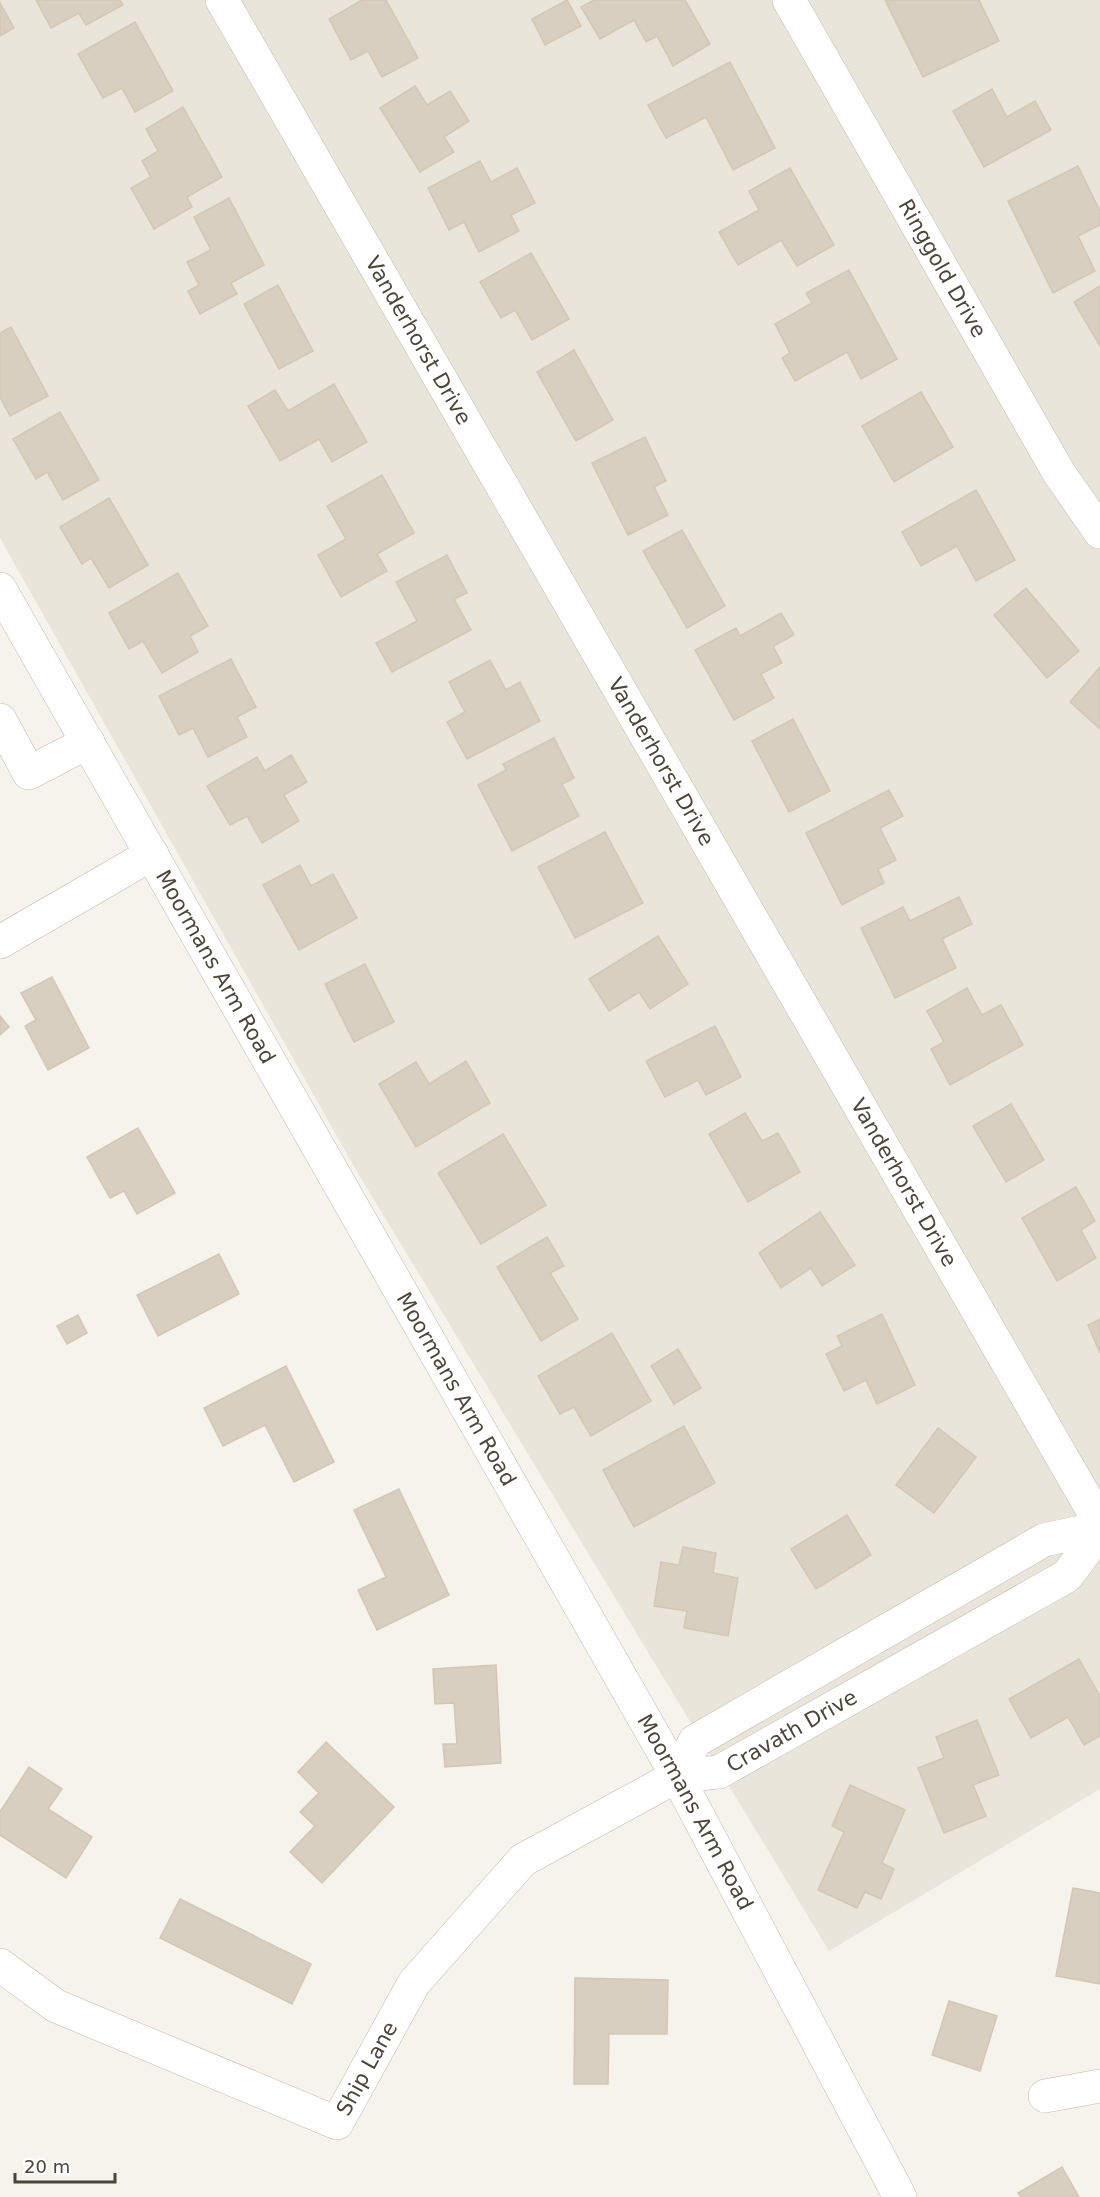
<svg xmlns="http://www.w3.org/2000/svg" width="1100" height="2197" font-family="'DejaVu Sans',sans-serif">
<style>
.residential{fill:#eae5da}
.building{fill:#d8cfc1;stroke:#d3c7b4;stroke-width:1.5}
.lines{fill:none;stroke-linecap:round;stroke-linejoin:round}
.minor-casing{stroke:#c2bbae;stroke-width:34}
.minor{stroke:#fff;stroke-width:33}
.labels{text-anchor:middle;stroke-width:6;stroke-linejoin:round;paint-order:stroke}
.street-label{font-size:21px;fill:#4b4439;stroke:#fff}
</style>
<rect width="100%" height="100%" fill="#f6f3ec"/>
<!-- residential -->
<polygon class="residential" points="0,0 1100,0 1100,1789 829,1951 356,1170 0,538"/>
<!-- building -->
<g class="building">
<polygon points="36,0 120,0 123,5 86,25 79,13 51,28"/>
<polygon points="362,0 386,0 418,58 382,77 368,51 351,60 329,19"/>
<polygon points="567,0 581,26 545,45 532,19"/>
<polygon points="594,0 685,0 710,44 673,66 657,36 646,42 634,20 600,39 581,7"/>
<polygon points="885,0 979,0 999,41 923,77"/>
<polygon points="0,3 14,28 0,36"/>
<polygon points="135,22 173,91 135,112 122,88 103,98 78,54"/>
<polygon points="730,62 775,148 733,170 706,117 666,138 648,105"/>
<polygon points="415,86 427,105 450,91 469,121 444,137 454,152 420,172 380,108"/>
<polygon points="992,89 1007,117 1035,101 1051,130 984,167 953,111"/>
<polygon points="183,107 222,177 187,197 192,207 154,229 131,188 151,177 142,161 158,151 146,129"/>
<polygon points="480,161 491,182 517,168 535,203 511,215 519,231 479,252 464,222 449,230 428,188"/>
<polygon points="1078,166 1100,211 1100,225 1078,236 1095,271 1053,293 1008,201"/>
<polygon points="790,168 834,245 797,266 781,240 738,265 719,232 759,210 749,191"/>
<polygon points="229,198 264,265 231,283 237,294 200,314 188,291 199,285 187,262 211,250 194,217"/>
<polygon points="531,253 569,319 532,340 515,310 501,318 480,282"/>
<polygon points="849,270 897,359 861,379 847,352 795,381 782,358 790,353 775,324 812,303 806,293"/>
<polygon points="278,285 313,351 279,369 244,304"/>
<polygon points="1100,286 1100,346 1074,302"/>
<polygon points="11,327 48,396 10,416 0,397 0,333"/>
<polygon points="574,350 613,420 576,441 537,372"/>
<polygon points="334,384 367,442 332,462 319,439 280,461 248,406 275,390 288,411"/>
<polygon points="921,392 953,447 894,482 862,426"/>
<polygon points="60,412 99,480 63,500 47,472 36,479 13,439"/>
<polygon points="645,437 666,481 654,487 668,515 628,535 592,463"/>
<polygon points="382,475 414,533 377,554 387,571 341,597 318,555 346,539 327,506"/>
<polygon points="976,490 1015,560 976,581 957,546 921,566 902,532"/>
<polygon points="109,498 148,565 109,588 91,558 82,564 60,527"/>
<polygon points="682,530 725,606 687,628 643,551"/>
<polygon points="447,555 467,593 454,599 471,630 392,672 376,643 417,621 396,582"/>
<polygon points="178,573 208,626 190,636 198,652 162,673 143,641 129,649 109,613"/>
<polygon points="1026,588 1079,651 1047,678 994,615"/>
<polygon points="781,613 794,635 773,646 782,663 761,674 774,698 734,720 695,650 736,628 740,636"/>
<polygon points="231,659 256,707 237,717 247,737 208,757 193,728 179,735 159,696"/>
<polygon points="490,660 506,690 520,682 540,721 467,759 447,722 465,712 449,682"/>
<polygon points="1100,667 1100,729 1070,702"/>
<polygon points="793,719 830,791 789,812 752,741"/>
<polygon points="554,738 574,778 562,784 579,816 512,851 478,785 506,770 503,764"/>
<polygon points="291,755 307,782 284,795 299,821 262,843 247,816 230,825 207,786 257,757 265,771"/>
<polygon points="889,790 903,816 880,828 896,860 878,869 884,883 842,905 806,833"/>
<polygon points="605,832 643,903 575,938 538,867"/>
<polygon points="300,865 311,886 333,874 357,918 299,950 263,885"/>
<polygon points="959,897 972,924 942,939 956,968 895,998 861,928 903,907 910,921"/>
<polygon points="658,936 688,984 650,1009 639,992 609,1011 589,979"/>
<polygon points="365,964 394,1022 354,1042 325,984"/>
<polygon points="52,977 89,1048 48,1070 25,1026 36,1020 21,993"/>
<polygon points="967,988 982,1015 1001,1005 1023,1045 950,1085 931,1049 944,1042 927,1011"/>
<polygon points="0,1016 9,1027 0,1035"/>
<polygon points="715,1026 741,1077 706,1095 698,1080 665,1097 646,1061"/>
<polygon points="466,1061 490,1103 416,1147 379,1084 416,1062 429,1084"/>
<polygon points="1011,1104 1044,1160 1006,1182 973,1126"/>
<polygon points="745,1113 762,1141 778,1133 800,1172 748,1202 709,1134"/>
<polygon points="138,1128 175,1193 137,1214 124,1191 110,1198 87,1157"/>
<polygon points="503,1134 546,1205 481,1244 438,1173"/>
<polygon points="1076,1187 1095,1221 1081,1230 1096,1258 1057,1281 1022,1218"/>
<polygon points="820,1212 855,1265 822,1286 811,1268 781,1288 759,1253"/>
<polygon points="547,1237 564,1266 550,1273 578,1319 541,1341 497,1267"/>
<polygon points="219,1254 239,1294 158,1336 137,1295"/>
<polygon points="882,1314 915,1385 877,1404 866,1380 844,1391 826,1354 842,1346 837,1336"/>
<polygon points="78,1315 87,1333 67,1344 57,1326"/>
<polygon points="1100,1319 1100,1353 1088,1325"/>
<polygon points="612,1333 651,1401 591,1436 574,1407 560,1414 538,1376"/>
<polygon points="678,1349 701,1388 674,1404 651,1366"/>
<polygon points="286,1366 334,1462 294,1482 265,1425 223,1446 204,1408"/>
<polygon points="684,1426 715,1483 634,1527 603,1470"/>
<polygon points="938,1428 976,1457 934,1513 896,1485"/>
<polygon points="399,1489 449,1595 377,1630 358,1590 386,1577 354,1510"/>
<polygon points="847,1515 871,1555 816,1589 791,1549"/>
<polygon points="683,1547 716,1553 713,1573 738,1578 728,1636 684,1628 687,1611 654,1606 661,1562 679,1565"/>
<polygon points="1079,1659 1100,1696 1100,1736 1084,1745 1068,1717 1031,1738 1009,1699"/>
<polygon points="496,1665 501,1763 445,1767 443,1744 457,1744 454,1703 435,1704 433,1669"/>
<polygon points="977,1720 999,1775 973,1785 986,1816 944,1833 918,1768 944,1758 936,1737"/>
<polygon points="326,1742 394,1807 322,1883 290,1852 315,1826 300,1812 319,1793 298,1772"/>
<polygon points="29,1767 62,1789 48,1809 92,1837 66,1878 0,1835 0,1812"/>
<polygon points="850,1785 905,1810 882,1863 894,1869 881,1899 865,1892 857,1908 818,1890 844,1832 832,1826"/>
<polygon points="1073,1888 1100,1893 1100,1984 1056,1976"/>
<polygon points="180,1899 311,1964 292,2004 160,1938"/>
<polygon points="575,1978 668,1980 667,2034 609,2034 608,2084 574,2084"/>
<polygon points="949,2001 997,2016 980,2071 932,2055"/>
<polygon points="1062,2167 1079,2197 1021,2197 1018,2193"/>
</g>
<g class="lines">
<defs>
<g id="minor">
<path id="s1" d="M 222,0 L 1100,1523"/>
<path id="s2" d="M 789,0 L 1059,473 L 1100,532"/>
<path id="s3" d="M 0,589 L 677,1776 L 900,2197"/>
<polyline points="0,720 29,773 88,742"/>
<polyline points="0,942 152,854"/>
<polyline points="677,1776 695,1741 1044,1540 1100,1528"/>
<path id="s4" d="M 0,1965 L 56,2006 L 337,2123 L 414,1983 L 523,1860 L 677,1776 L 719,1772 L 1067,1576 L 1100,1531"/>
<polyline points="1045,2096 1100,2086"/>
</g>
</defs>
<!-- minor casing -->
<use href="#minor" class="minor-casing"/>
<!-- minor -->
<use href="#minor" class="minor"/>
</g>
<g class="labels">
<!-- street labels -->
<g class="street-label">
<text dy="7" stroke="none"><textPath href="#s2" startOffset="309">Ringgold Drive</textPath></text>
<text dy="7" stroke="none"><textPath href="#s1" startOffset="393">Vanderhorst Drive</textPath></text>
<text dy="7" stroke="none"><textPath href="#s1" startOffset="879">Vanderhorst Drive</textPath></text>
<text dy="7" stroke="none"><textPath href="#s3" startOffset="435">Moormans Arm Road</textPath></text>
<text dy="7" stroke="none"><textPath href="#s1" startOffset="1365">Vanderhorst Drive</textPath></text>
<text dy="7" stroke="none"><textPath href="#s3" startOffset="921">Moormans Arm Road</textPath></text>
<text dy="7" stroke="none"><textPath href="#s4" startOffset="999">Cravath Drive</textPath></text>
<text dy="7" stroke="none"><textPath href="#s3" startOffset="1407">Moormans Arm Road</textPath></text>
<text dy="7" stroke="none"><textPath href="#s4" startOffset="436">Ship Lane</textPath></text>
</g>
</g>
<!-- scale -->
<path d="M15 2173v9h100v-9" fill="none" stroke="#4b4439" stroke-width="3"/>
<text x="24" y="2173" font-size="18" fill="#4b4439" stroke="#ffffff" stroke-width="4.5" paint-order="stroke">20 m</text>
</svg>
